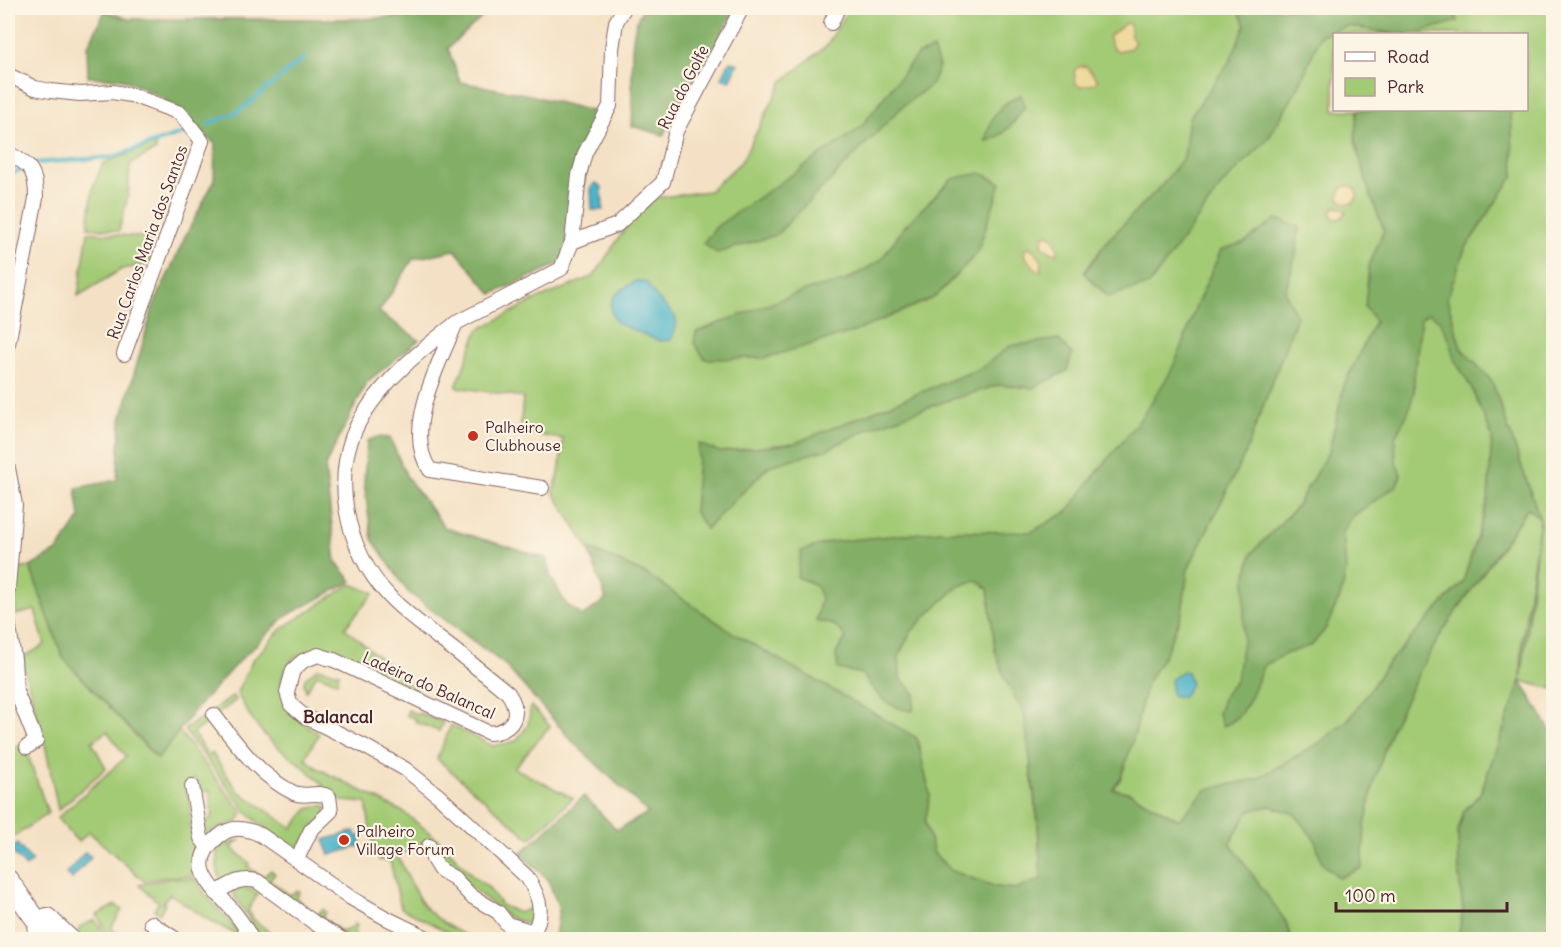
<svg xmlns="http://www.w3.org/2000/svg" width="1561" height="947" font-family="Delius,sans-serif">
<style>
.green{fill:#a3ca75;stroke:#767450;stroke-width:1.5;fill-rule:evenodd}
.forest{fill:#82ae66;stroke:#666648;stroke-width:1.5}
.sand{fill:#eeda9e;stroke:#9c7c64;stroke-width:1.5}
.water{fill:#4bb4c9;stroke:#4a6a7a;stroke-width:1.5}
.lines{fill:none;stroke-linecap:round;stroke-linejoin:round}
.stream{stroke:#4bb4c9;stroke-width:4}
.street-casing{stroke:#866361;stroke-width:16}
.secondary-casing{stroke:#866361;stroke-width:22}
.street{stroke:#fff;stroke-width:14}
.secondary{stroke:#fff;stroke-width:20}
.poi-dot{fill:#c8321e;stroke:#fcf5e5;stroke-width:2}
.labels{text-anchor:middle;stroke-width:4.5;stroke-linejoin:round;paint-order:stroke}
.street-label{font-size:16px;fill:#4a1f2b;stroke:#fcf5e5}
.poi-label{font-size:16px;fill:#4a1f2b;stroke:#fcf5e5;text-anchor:start}
.neighbourhood-label{font-size:18px;font-weight:bold;fill:#4a1f2b;stroke:#fcf5e5}
</style>
<rect width="100%" height="100%" fill="#fcf5e5"/>
<filter id="ink" filterUnits="userSpaceOnUse"><feTurbulence type="fractalNoise" baseFrequency=".0167" numOctaves="2"/><feDisplacementMap in="SourceGraphic" scale="12" xChannelSelector="R" yChannelSelector="G"/><feConvolveMatrix kernelMatrix="1 2 1 2 8 2 1 2 1" color-interpolation-filters="sRGB"/></filter>
<filter id="wash" filterUnits="userSpaceOnUse"><feTurbulence type="fractalNoise" baseFrequency=".008" numOctaves="4" result="noise"/><feDisplacementMap in="SourceGraphic" scale="24" xChannelSelector="R" yChannelSelector="G"/><feGaussianBlur stdDeviation="1.35" result="paint"/><feColorMatrix in="noise" values="0 0 0 0 0 0 0 0 0 0 0 0 0 0 0 0 0 1.4 0 .05"/><feComposite in="paint" operator="in"/></filter>
<g filter="url(#wash)">
<rect width="100%" height="100%" fill="#f4e1c5"/>
<!-- green -->
<g class="green">
<path d="M 849,8 L 1553,8 L 1553,689 L 1521,681 L 1480,794 L 1464,811 L 1458,832 L 1459,875 L 1463,909 L 1458,939 L 1291,939 L 1286,922 L 1230,844 L 1198,830 L 1130,793 L 1030,767 L 1038,823 L 1041,879 L 1018,889 L 996,887 L 952,871 L 934,854 L 925,822 L 930,795 L 733,633 L 646,574 L 588,548 L 553,492 L 559,474 L 563,439 L 520,432 L 523,397 L 456,387 L 478,330 L 531,302 L 594,276 L 628,224 L 654,198 L 709,191 L 741,162 L 783,81 L 827,45 ZM 1334,34 L 1526,34 L 1526,110 L 1334,110 Z"/>
<polygon points="156,144 156,150 130,164 128,196 119,231 88,227 93,187 103,163"/>
<polygon points="88,232 150,238 152,264 122,269 78,296"/>
<polygon points="30,567 64,658 157,759 179,731 243,813 237,823 226,825 208,833 204,831 204,824 212,817 210,791 201,791 194,778 186,783 190,799 190,821 196,876 165,877 144,881 89,832 78,842 57,818 126,757 107,731 92,742 106,768 58,810 44,739 21,658 45,645 35,610 15,615 15,569"/>
<path d="M 351,584 L 374,593 L 345,628 L 420,693 L 321,649 L 294,657 L 281,679 C 287,712 292,715 319,734 L 305,758 L 317,768 L 403,812 L 438,839 L 474,877 L 488,887 L 501,905 L 519,913 L 531,908 L 533,918 L 529,924 L 510,918 L 443,865 L 438,856 L 437,846 L 429,839 L 398,856 C 406,872 413,892 425,907 C 438,921 456,931 473,939 L 461,939 L 401,908 L 390,861 L 379,860 L 371,835 L 366,803 L 342,801 L 335,796 L 318,792 L 323,785 C 308,768 289,757 272,742 C 257,729 245,710 237,692 L 252,661 L 281,629 Z"/>
<polygon points="318,668 339,673 337,682 317,674 306,691 304,685 305,678"/>
<polygon points="233,696 236,700 193,733 208,756 212,753 237,790 292,828 308,809 324,805 328,809 298,849 280,839 249,815 184,730"/>
<polygon points="531,706 550,726 514,768 573,798 530,839 437,759 451,725 493,746 516,741 528,725"/>
<polygon points="408,710 418,715 419,713 443,723 439,731 415,722 416,719 406,715"/>
<polygon points="21,744 28,755 48,813 8,841 8,751"/>
<path d="M 241,840 L 235,843 L 232,848 L 250,864 L 248,867 L 263,877 L 271,870 L 275,874 L 269,880 L 290,895 L 297,891 L 300,892 L 296,898 L 317,915 L 323,909 L 326,912 L 322,918 L 342,932 L 351,928 L 355,924 L 357,926 L 354,932 L 358,939 L 349,939 L 267,887 L 224,883 C 216,876 217,863 217,853 L 225,845 Z"/>
<path d="M 170,878 L 196,879 C 208,903 229,917 244,939 L 209,920 L 170,894 L 163,902 L 165,904 L 160,913 L 154,910 L 159,903 L 139,885 Z"/>
<polygon points="241,888 253,890 258,894 248,910 254,920 279,939 262,939 233,894"/>
<polygon points="116,905 122,910 111,928 124,939 111,939 97,915"/>
<polygon points="95,920 109,939 75,939 81,926"/>
</g>
<!-- forest -->
<g class="forest">
<polygon points="436,8 492,8 448,48 460,82 530,95 599,113 572,238 561,263 492,294 455,250 413,259 379,312 419,340 367,382 325,466 336,562 352,581 286,616 236,664 193,712 158,759 63,658 30,567 57,551 80,518 76,488 117,480 121,420 153,307 186,235 214,181 215,144 161,97 123,79 88,77 87,48 105,11 128,19 363,19 428,14 437,12"/>
<path d="M 644,8 L 736,8 L 663,135 L 632,126 C 635,93 624,32 644,8 Z"/>
<polygon points="1237,8 1453,8 1458,21 1413,34 1397,34 1347,26 1321,35 1299,86 1268,139 1222,185 1150,284 1108,297 1084,273 1107,241 1161,186 1184,157 1189,118 1230,61 1245,25"/>
<polygon points="933,49 939,67 931,85 903,106 776,235 717,253 703,243 717,226 860,128 917,55"/>
<path d="M 1021,95 L 1025,106 C 1016,120 1004,138 986,141 C 988,121 1000,102 1021,95 Z"/>
<path d="M 1357,110 L 1511,110 L 1514,175 L 1465,249 L 1447,298 L 1461,348 L 1492,381 L 1540,519 L 1521,681 L 1553,735 L 1553,939 L 1458,939 L 1463,909 L 1459,875 L 1458,832 L 1464,811 L 1480,794 L 1521,681 L 1522,642 L 1540,519 L 1528,508 L 1443,631 L 1421,669 L 1392,728 L 1375,778 L 1365,826 L 1362,868 L 1339,878 L 1322,863 L 1315,840 L 1295,814 L 1270,806 L 1249,811 L 1230,843 L 1286,922 L 1291,939 L 551,939 L 556,930 L 559,908 L 547,878 L 520,854 L 584,796 L 617,830 L 648,813 L 573,742 L 505,665 L 408,592 L 372,539 L 364,483 L 367,441 L 377,437 L 390,438 L 407,477 L 445,528 L 546,558 L 551,577 L 566,604 L 583,616 L 606,599 L 588,548 L 646,574 L 733,633 L 917,738 L 930,795 L 925,822 L 934,854 L 952,871 L 996,887 L 1018,889 L 1041,879 L 1038,823 L 1024,713 L 1006,681 L 995,651 L 988,589 L 977,580 L 959,586 L 932,610 L 911,632 L 899,655 L 900,678 L 915,694 L 913,711 C 887,709 876,694 862,674 L 838,669 L 836,654 L 846,637 L 834,625 L 816,621 L 821,598 L 816,585 L 797,577 L 801,551 L 829,542 L 941,531 L 1031,532 L 1067,512 L 1091,480 L 1141,418 L 1169,375 L 1182,347 L 1194,311 L 1221,250 L 1245,242 L 1276,219 L 1299,227 L 1296,254 L 1285,292 L 1297,317 L 1245,454 L 1188,569 L 1182,613 L 1166,652 L 1146,685 L 1135,733 L 1121,778 L 1113,789 L 1130,793 L 1179,820 L 1207,789 L 1257,779 L 1319,743 L 1351,717 L 1388,663 L 1463,582 L 1488,500 L 1492,436 L 1472,389 L 1454,359 L 1450,341 L 1439,320 L 1429,313 L 1421,319 L 1414,378 L 1414,392 L 1408,413 L 1395,437 L 1396,462 L 1401,475 L 1397,485 L 1353,516 L 1343,532 L 1346,570 L 1341,595 L 1326,628 L 1312,645 L 1285,654 L 1263,666 C 1255,688 1247,718 1223,726 L 1218,714 L 1224,695 L 1236,681 L 1243,642 L 1245,580 L 1252,553 L 1296,507 L 1329,451 L 1344,385 L 1375,321 L 1365,307 L 1369,266 L 1384,230 L 1369,192 L 1355,141 Z"/>
<polygon points="981,173 1001,183 977,253 935,297 856,331 765,358 705,359 694,343 696,332 806,290 845,281 881,260 903,228 952,179"/>
<polygon points="1058,339 1072,354 1067,371 1033,388 999,385 943,402 868,429 828,449 769,466 706,529 694,511 699,444 720,452 795,443 981,368 1010,346"/>
</g>
<!-- sand -->
<g class="sand">
<polygon points="1126,23 1130,24 1131,36 1135,42 1131,48 1118,51 1112,47 1108,37"/>
<polygon points="1086,66 1098,80 1093,84 1080,87 1076,84 1074,71 1078,67"/>
<circle cx="1348" cy="195" r="9"/>
<polygon points="1335,206 1347,211 1341,218 1334,220 1331,212"/>
<path d="M 1048,234 C 1054,236 1060,249 1057,254 L 1050,252 L 1042,245 L 1043,236 Z"/>
<polygon points="1028,247 1033,249 1042,261 1041,271 1037,270 1025,257 1024,251"/>
</g>
<!-- water -->
<g class="water">
<polygon points="730,61 738,64 730,81 722,78"/>
<polygon points="596,183 602,187 603,210 592,210 591,187"/>
<path d="M 636,281 L 645,281 C 650,287 654,295 659,300 C 674,316 683,316 671,340 L 659,341 L 617,323 C 601,301 618,291 636,281 Z"/>
<polygon points="1182,671 1187,672 1191,684 1183,697 1176,697 1171,694 1171,680"/>
<polygon points="355,831 356,835 361,837 360,846 330,855 324,840"/>
<polygon points="17,844 32,861 26,867 10,850"/>
<polygon points="85,852 91,857 72,879 66,874"/>
</g>
<g class="lines">
<!-- stream -->
<g class="stream">
<polyline points="208,124 238,112 305,57"/>
<polyline points="35,163 112,157 184,133"/>
<polyline points="8,175 23,169"/>
</g>
</g>
</g>
<g filter="url(#ink)">
<g class="lines">
<defs>
<g id="street">
<polyline points="831,23 838,8"/>
<polyline points="8,75 35,88 51,91 80,94 112,92 131,95 180,113 202,141 124,354"/>
<path d="M 8,153 C 31,165 36,171 36,198 L 8,344"/>
<polyline points="572,242 617,225 663,182 676,131 742,8"/>
<path d="M 456,323 C 421,350 387,377 363,415 C 328,471 345,550 389,596 C 403,611 421,624 437,637 C 461,655 485,674 508,693 C 522,714 514,731 489,733 L 334,660 L 318,655 L 303,661 L 293,670 L 287,692 L 291,705 L 304,716 L 364,746 L 405,769 L 440,797 L 527,877 C 542,900 545,916 529,940"/>
<polyline points="8,468 15,505 8,588"/>
<path d="M 542,488 L 430,470 C 402,431 440,361 456,323 L 561,269 L 572,242 L 579,175 L 585,153 L 610,106 L 612,49 L 616,22 L 624,8"/>
<polyline points="8,621 14,659 16,691 36,741 27,747"/>
<path d="M 214,715 C 237,744 259,776 294,793 C 306,798 318,790 329,797 L 331,811 L 311,830 L 297,859"/>
<polyline points="192,786 201,838 207,846"/>
<polyline points="429,846 433,859 439,869 454,878 471,896 498,912 507,924 534,932"/>
<path d="M 216,893 C 231,884 239,877 257,881 L 316,924 L 343,940"/>
<polyline points="35,921 36,940"/>
<polyline points="151,923 177,940"/>
<path d="M 252,940 C 248,932 243,923 237,916 C 218,890 181,868 218,837 C 232,825 246,828 261,835 L 351,898 L 386,918 L 431,940"/>
</g>
<g id="secondary">
<path d="M 8,880 C 23,900 35,921 53,940"/>
<polyline points="47,918 70,940"/>
</g>
</defs>
<!-- street casing -->
<use href="#street" class="street-casing"/>
<!-- secondary casing -->
<use href="#secondary" class="secondary-casing"/>
<!-- street -->
<use href="#street" class="street"/>
<!-- secondary -->
<use href="#secondary" class="secondary"/>
</g>
</g>
<!-- markers -->
<g class="poi-dot">
<circle cx="473" cy="436" r="6"/>
<circle cx="344" cy="840" r="6"/>
</g>
<g class="labels">
<!-- street labels -->
<g class="street-label">
<text transform="translate(683 87) rotate(-63)" y="6">Rua do Golfe</text>
<text transform="translate(147 242) rotate(-70)" y="6">Rua Carlos Maria dos Santos</text>
<text transform="translate(429 685) rotate(24)" y="6">Ladeira do Balancal</text>
</g>
<!-- poi labels -->
<g class="poi-label">
<text x="485" y="433">Palheiro<tspan x="485" dy="18">Clubhouse</tspan></text>
<text x="356" y="837">Palheiro<tspan x="356" dy="18">Village Forum</tspan></text>
</g>
<!-- neighbourhood labels -->
<g class="neighbourhood-label">
<text x="338" y="723">Balancal</text>
</g>
</g>
<!-- margin -->
<rect width="1561" height="947" fill="none" stroke="#fcf5e5" stroke-width="30"/>
<!-- legend -->
<rect x="1333" y="33" width="195" height="78" fill="#fcf5e5" stroke="#b59f9b" stroke-width="1.5"/>
<rect x="1345" y="52" width="30" height="9" fill="#ffffff" stroke="#b59f9b" stroke-width="1.5"/>
<text x="1387" y="63" font-size="18" fill="#4a1f2b">Road</text>
<rect x="1345" y="78" width="30" height="18" fill="#a3ca75" stroke="#b59f9b" stroke-width="1.5"/>
<text x="1387" y="93" font-size="18" fill="#4a1f2b">Park</text>
<!-- scale -->
<path d="M1336 902v9h171v-9" fill="none" stroke="#4a1f2b" stroke-width="3"/>
<text x="1345" y="902" font-size="18" fill="#4a1f2b" stroke="#fcf5e5" stroke-width="4.5" paint-order="stroke">100 m</text>
</svg>
